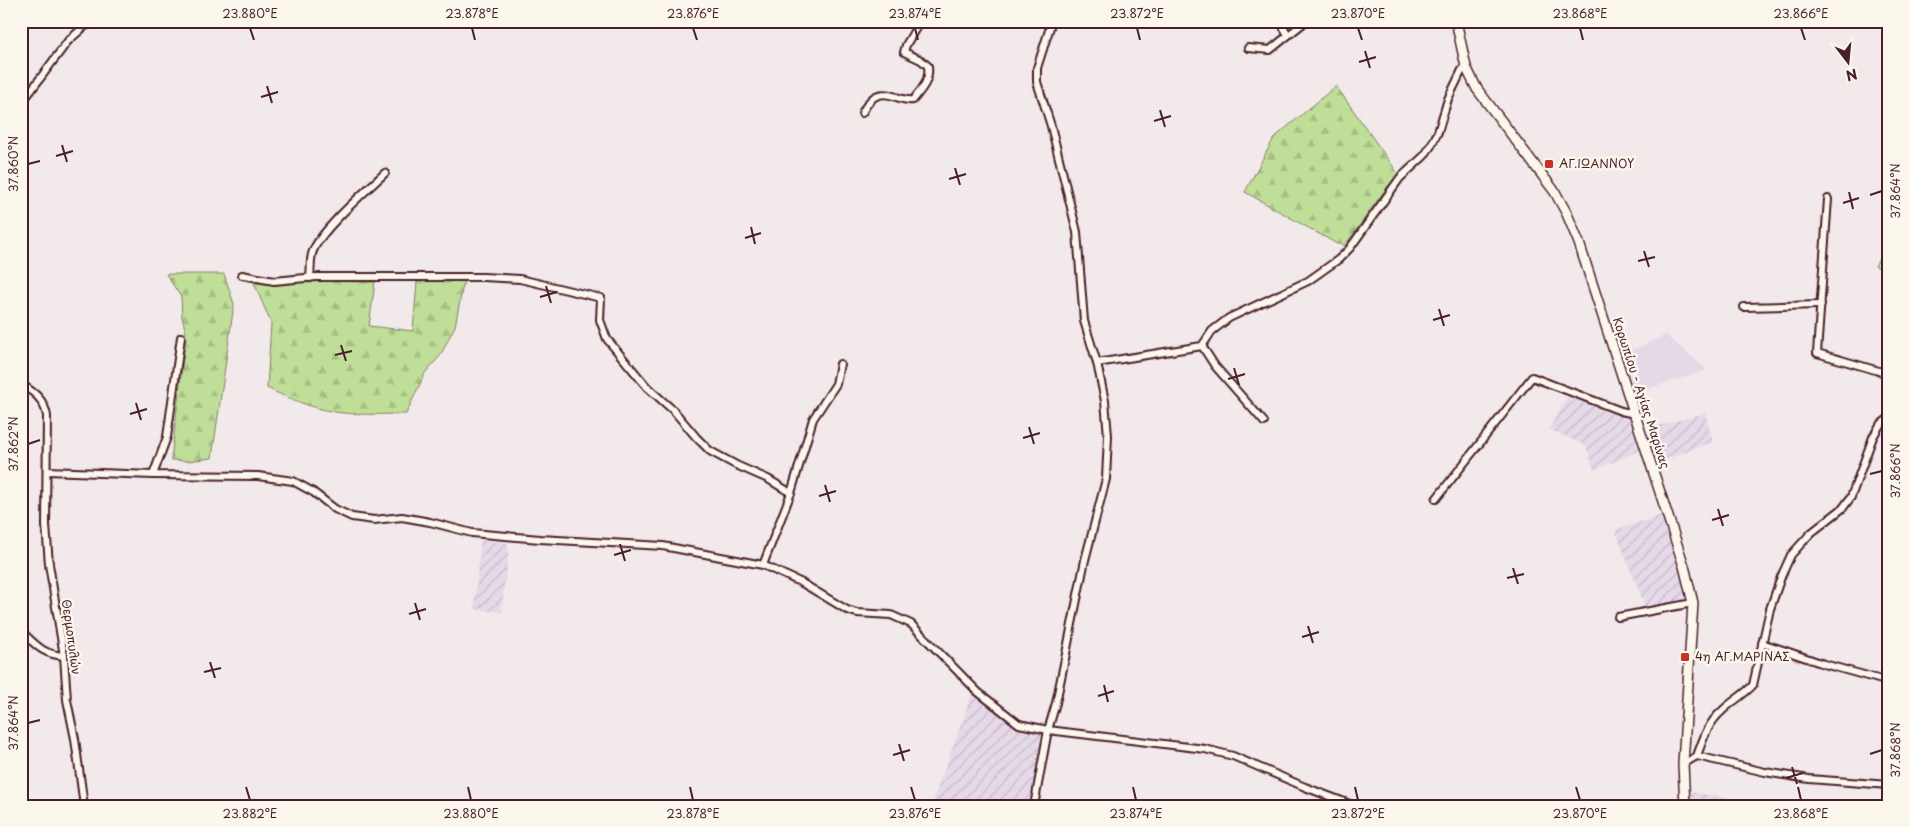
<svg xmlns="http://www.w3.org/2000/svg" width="1910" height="827" font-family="'Playpen Sans',sans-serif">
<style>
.built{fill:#e5d9e8}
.industrial{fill:url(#industrial-furrows)}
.grass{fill:#bfdf98;stroke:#847f62}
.forest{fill:url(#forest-firs);stroke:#847f62}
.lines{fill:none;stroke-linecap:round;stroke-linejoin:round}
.minor-casing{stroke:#4a1f2b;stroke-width:10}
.secondary-casing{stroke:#4a1f2b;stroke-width:12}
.minor{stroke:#fbf7ec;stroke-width:6}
.secondary{stroke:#fbf7ec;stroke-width:9}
.ticks{fill:none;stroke:#4a1f2b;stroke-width:2}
.poi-dot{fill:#c8321e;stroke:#fbf7ec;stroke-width:2}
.labels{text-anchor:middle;stroke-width:5;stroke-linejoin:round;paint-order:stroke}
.poi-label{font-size:12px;fill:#4a1f2b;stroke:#fbf7ec;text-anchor:start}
.street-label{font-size:12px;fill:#4a1f2b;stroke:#fbf7ec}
.neatline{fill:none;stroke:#4a1f2b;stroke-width:2}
.ticks-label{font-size:12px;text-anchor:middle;fill:#4a1f2b}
</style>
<defs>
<pattern id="industrial-furrows" width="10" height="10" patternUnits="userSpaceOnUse" patternTransform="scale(1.25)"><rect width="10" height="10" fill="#e5d9e8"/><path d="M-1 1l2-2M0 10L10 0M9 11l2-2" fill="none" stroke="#c6bac7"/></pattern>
<pattern id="forest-firs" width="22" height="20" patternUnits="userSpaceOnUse" patternTransform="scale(1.25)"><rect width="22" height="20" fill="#bfdf98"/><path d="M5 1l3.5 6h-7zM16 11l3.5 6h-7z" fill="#a6bf83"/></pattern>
</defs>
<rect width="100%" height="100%" fill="#f1e9ea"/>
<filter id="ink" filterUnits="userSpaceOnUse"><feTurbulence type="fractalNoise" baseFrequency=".02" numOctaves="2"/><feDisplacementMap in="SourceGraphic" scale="10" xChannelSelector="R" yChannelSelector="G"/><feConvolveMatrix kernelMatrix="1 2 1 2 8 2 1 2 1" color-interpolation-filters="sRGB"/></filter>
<g filter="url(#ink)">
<!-- built -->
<polygon class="built" points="1666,335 1707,370 1635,393 1623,354"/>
<!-- industrial -->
<g class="industrial">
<polygon points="1568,396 1631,417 1641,450 1594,470 1586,446 1549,429"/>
<polygon points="1705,413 1713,442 1658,462 1648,429"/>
<polygon points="1662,515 1678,565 1686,602 1647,612 1615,530"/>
<polygon points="481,539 507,543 509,550 501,612 474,609"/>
<polygon points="973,691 1019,728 1043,733 1031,806 931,806"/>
<polygon points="1691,792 1748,802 1747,806 1692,806"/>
</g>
<!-- grass -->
<polygon class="grass" points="1889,242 1889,273 1875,266"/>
<!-- forest -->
<g class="forest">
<polygon points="1336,86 1399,175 1388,186 1345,245 1337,244 1245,192 1274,138"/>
<polygon points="166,274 224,274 234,304 212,458 188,461 171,460 186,333 182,317 181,297"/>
<path d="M 464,280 L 455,326 L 440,356 L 425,373 L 406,414 C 380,414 351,416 325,410 C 307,406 283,396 267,388 L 271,323 L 254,283 L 276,285 L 311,281 L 375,282 L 369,326 L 413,331 L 417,282 Z"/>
</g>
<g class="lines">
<defs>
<g id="minor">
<polyline points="1280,21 1288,35"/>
<polyline points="1248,48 1270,50 1306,21"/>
<polyline points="21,104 68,41 85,26 99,21"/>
<path d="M 862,113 C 869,100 876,90 893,96 C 901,98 904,101 913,100 C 922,89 930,81 928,66 L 921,60 L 904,52 L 906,45 L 920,21"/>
<polyline points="1828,199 1817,353 1889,374"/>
<polyline points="242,275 274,281 316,277 483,277 520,279 601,298 600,320 607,339 647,387 674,411 696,437 710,451 736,465 768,479 791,493"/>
<path d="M 310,278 C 311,270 310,262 312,254 C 317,233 368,189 385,173"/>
<polyline points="1744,307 1821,305"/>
<polyline points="1202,346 1215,366 1264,422"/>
<polyline points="1097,363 1202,346 1212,331 1229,318 1308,281 1339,259 1350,248 1400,178 1424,156 1431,146 1438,132 1448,99 1462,70 1466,67"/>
<path d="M 21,384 C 35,393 44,399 47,416 L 46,525 L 49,564 L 64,656 L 67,700 L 75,739 L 84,806"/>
<polyline points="47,471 153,475 258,476 293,481 313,492 335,509 352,517 374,520 402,517 430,522 472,533 540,539 663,546 763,565 802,583 847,610 857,613 891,615 911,624 978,692 1019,724 1048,730 1205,749 1233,756 1305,787 1355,806"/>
<polyline points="153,475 167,437 181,337"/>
<polyline points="1436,499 1532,377 1621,411 1635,414"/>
<polyline points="763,565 791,493 813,419 836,384 840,364"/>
<polyline points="1618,617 1693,603"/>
<path d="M 21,631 C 36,645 42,654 64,656"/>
<polyline points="1762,643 1824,664 1889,682"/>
<polyline points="1697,756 1765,772 1809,779 1889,785"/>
<path d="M 1683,764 L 1697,756 C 1703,739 1708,723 1722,711 C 1732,701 1744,695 1753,685 L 1770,609 L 1781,577 L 1791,555 L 1811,533 L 1843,508 L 1851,497 L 1873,437 L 1880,425 L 1889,418"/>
<polyline points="1034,806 1048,730 1056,703 1085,560 1106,479 1108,436 1105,401 1097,363 1084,321 1077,232 1051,126 1037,82 1037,68 1050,27 1045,21"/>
</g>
<polyline id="secondary" points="1456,21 1466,67 1477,89 1555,192 1567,214 1579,243 1684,566 1693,603 1683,764 1685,806"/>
</defs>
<!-- minor casing -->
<use href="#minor" class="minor-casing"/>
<!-- secondary casing -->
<use href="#secondary" class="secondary-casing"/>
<!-- minor -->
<use href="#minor" class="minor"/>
<!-- secondary -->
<use href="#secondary" class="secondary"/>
</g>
</g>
<!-- ticks -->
<path class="ticks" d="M 250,28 L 254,40M 472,28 L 475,40M 693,28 L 697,40M 915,28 L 918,40M 1137,28 L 1140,40M 1358,28 L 1362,40M 1580,28 L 1583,40M 1801,28 L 1805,40M 1365,51 L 1370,68M 1359,62 L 1376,57M 267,86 L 272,103M 261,97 L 278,92M 1160,110 L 1165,127M 1154,121 L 1171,116M 62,145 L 67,162M 56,156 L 73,151M 28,164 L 40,161M 955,168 L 960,185M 949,179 L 966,174M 1849,192 L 1853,209M 1870,195 L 1882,191M 1843,203 L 1859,198M 751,227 L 755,244M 745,238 L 761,233M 1644,251 L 1649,267M 1638,261 L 1655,257M 546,286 L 551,303M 540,297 L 557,292M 1439,309 L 1444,326M 1433,320 L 1450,315M 341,345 L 346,361M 335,355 L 352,351M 1234,368 L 1239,385M 1228,379 L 1245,374M 136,403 L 141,420M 130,414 L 147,409M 1029,427 L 1034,444M 1023,438 L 1040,433M 28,444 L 40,440M 1870,474 L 1882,471M 825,485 L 830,502M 819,496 L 836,491M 1718,509 L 1723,526M 1712,520 L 1729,515M 620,544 L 625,561M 614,555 L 631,550M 1513,568 L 1518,584M 1507,578 L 1524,574M 415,603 L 420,620M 409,614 L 426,609M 1308,626 L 1313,643M 1302,637 L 1319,632M 210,662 L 215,678M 204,672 L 221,668M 1104,685 L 1108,702M 1098,696 L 1114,691M 28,723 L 40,720M 899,744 L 904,761M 1870,754 L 1882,750M 893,755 L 910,750M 1792,767 L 1797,784M 1786,778 L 1803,773M 246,787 L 250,800M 468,787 L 471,800M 690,787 L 693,800M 911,787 L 915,800M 1133,787 L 1136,800M 1355,787 L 1358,800M 1576,787 L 1580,800M 1798,787 L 1801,800"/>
<!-- markers -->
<g class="poi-dot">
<rect x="1544" y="159" width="10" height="10" rx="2.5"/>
<rect x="1680" y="652" width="10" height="10" rx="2.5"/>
</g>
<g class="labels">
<!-- poi labels -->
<g class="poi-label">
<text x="1559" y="168">ΑΓ.ΙΩΑΝΝΟΥ</text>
<text x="1695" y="661">4η ΑΓ.ΜΑΡΙΝΑΣ</text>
</g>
<!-- street labels -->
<g class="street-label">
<text transform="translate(1641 393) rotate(72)" y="4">Κορωπίου - Αγίας Μαρίνας</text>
<text transform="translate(71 637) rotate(82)" y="4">Θερμοπυλών</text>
</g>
</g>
<!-- margin -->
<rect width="1910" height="827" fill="none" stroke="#fbf7ec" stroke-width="55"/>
<!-- north arrow -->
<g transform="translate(1848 62) rotate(164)" stroke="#fbf7ec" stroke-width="4" paint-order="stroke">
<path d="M0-4L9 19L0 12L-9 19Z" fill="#4a1f2b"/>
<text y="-8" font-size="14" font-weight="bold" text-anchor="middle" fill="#4a1f2b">N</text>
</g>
<rect x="28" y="28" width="1854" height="772" class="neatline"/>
<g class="ticks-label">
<text x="250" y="18">23.880°E</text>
<text x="472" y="18">23.878°E</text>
<text x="693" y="18">23.876°E</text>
<text x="915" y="18">23.874°E</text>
<text x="1137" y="18">23.872°E</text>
<text x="1358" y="18">23.870°E</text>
<text x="1580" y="18">23.868°E</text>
<text x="1801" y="18">23.866°E</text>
<text transform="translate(14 164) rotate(-90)" y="4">37.860°N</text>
<text transform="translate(1896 191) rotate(-90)" y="4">37.864°N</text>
<text transform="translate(14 444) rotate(-90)" y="4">37.862°N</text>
<text transform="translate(1896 471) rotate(-90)" y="4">37.866°N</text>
<text transform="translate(14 723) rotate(-90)" y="4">37.864°N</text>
<text transform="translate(1896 750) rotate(-90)" y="4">37.868°N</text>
<text x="250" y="818">23.882°E</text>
<text x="471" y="818">23.880°E</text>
<text x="693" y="818">23.878°E</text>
<text x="915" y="818">23.876°E</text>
<text x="1136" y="818">23.874°E</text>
<text x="1358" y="818">23.872°E</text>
<text x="1580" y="818">23.870°E</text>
<text x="1801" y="818">23.868°E</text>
</g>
</svg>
